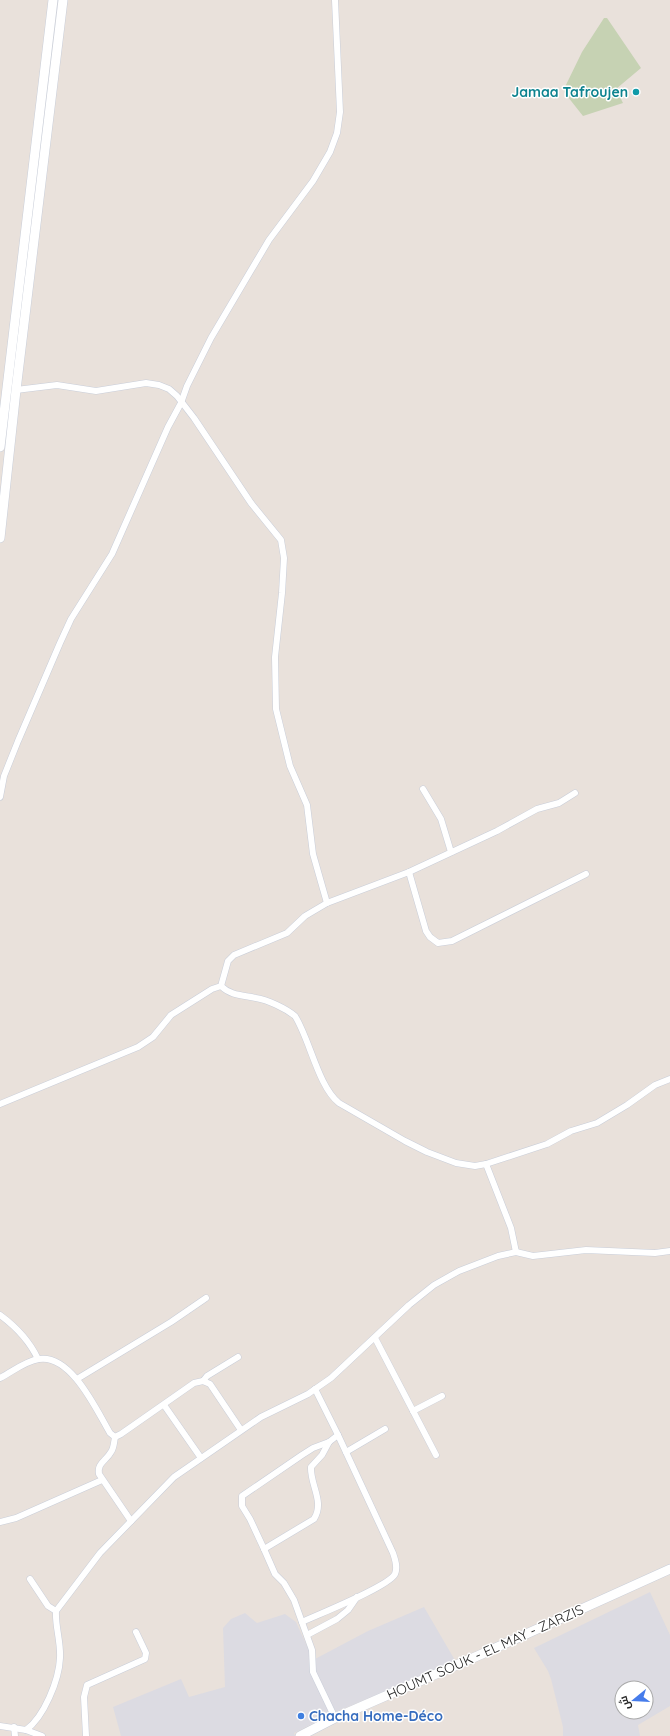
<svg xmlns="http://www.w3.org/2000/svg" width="670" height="1736" font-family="Quicksand,Cairo,sans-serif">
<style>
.industrial{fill:#dcdbe2;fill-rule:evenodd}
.cemetery{fill:#c6d2b3}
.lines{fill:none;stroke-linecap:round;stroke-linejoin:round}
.street-casing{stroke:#c9ced9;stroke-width:7}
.secondary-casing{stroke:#c9ced9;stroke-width:10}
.street{stroke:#fff;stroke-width:6}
.secondary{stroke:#fff;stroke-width:9}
.culture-dot{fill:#0f9aa8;stroke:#fff;stroke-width:1.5}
.shop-dot{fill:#3f7fe0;stroke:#fff;stroke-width:1.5}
.labels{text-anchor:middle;stroke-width:3;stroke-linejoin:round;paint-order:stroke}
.culture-label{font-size:14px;font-weight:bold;fill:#0d838f;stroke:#fff;text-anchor:end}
.street-label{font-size:14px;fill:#282828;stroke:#fff}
.shop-label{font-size:14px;font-weight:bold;fill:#366cbe;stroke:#fff;text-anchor:start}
</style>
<rect width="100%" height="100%" fill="#e9e1db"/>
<!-- industrial -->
<g class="industrial">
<path d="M 650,1592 L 670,1635 L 670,1706 L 638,1725 L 640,1736 L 563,1736 L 563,1727 L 551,1679 L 548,1671 L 534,1648 ZM 622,1688 L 646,1688 L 646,1712 L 622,1712 Z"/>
<polygon points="424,1607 456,1662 340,1710 294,1733 295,1736 121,1736 113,1707 181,1679 189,1697 225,1687 223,1628 231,1619 245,1613 257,1623 285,1614 296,1622 310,1653 315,1659 368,1631"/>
</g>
<!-- cemetery -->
<polygon class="cemetery" points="604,18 607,18 641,68 616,89 623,103 583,116 564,92 564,89 582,52"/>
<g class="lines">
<defs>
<g id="street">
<polyline points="16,390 57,385 96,391 146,383 159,385 169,389 177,396 194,418 251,503 281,540 284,558 282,593 275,657 276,709 290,766 307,805 313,854 327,903"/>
<polyline points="423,789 441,819 451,852"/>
<polyline points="0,797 4,776 18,741 60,643 71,619 112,554 168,427 181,403 187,386 211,338 269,240 313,181 330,152 337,133 340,112 335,0"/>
<polyline points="409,872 426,931 430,937 438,943 452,941 586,874"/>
<path d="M 221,986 C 231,996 243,995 256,998 C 268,1000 285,1008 295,1016 C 310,1040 318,1086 339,1103 L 405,1141 L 427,1152 L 456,1163 L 475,1166 L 486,1164 L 547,1144 L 571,1131 L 597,1123 L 627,1105 L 655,1085 L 670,1079"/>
<polyline points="0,1104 138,1047 153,1037 171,1015 212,989 221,986 228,961 234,955 287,933 305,916 327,903 409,872 497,831 537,809 559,803 575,793"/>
<polyline points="486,1164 511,1228 516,1252"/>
<path d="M 0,1315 C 15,1326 30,1342 38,1359"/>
<polyline points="375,1338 436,1455"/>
<path d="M 0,1378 C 12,1372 25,1361 39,1359 C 71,1354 96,1409 110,1433 L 115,1437"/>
<polyline points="77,1379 171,1322 206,1298"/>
<polyline points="203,1381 207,1376 238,1357"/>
<path d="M 315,1389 L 338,1435 L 329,1442 L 322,1455 L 311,1467 C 310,1485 325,1502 314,1519 L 264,1549 L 275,1574 L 284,1583 L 294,1600 L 312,1650 L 313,1672 L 335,1718"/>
<polyline points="164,1405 201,1458"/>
<polyline points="413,1411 442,1396"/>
<polyline points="115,1437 121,1434 194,1383 203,1381 210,1384 241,1430"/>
<path d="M 115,1437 C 114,1442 114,1448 111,1452 C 106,1461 97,1463 99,1474 L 131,1521"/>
<polyline points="346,1452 385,1429"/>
<polyline points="0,1522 16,1518 102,1480"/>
<polyline points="264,1549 250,1519 242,1506 242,1496 302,1455 313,1448 329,1442"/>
<polyline points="30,1579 48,1606 56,1611"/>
<path d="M 302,1622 C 319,1614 388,1587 395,1574 C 398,1567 395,1559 393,1553 L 338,1435"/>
<polyline points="307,1635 337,1619 348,1610 357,1597"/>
<polyline points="0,1726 26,1730 42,1736"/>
<polyline points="14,1727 15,1736"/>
<path d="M 26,1730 C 44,1717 59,1680 60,1658 C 61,1642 55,1626 56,1611 L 100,1553 L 174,1477 L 261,1417 L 308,1394 L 331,1378 L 409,1305 L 434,1285 L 459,1271 L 498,1256 L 516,1252 L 533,1256 L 586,1250 L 655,1253 L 670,1251"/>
<polyline points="86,1736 84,1697 87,1685 145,1659 146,1653 136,1632"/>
</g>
<g id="secondary">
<polyline points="0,447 53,0"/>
<polyline points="0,538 16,390 63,0"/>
<polyline points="300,1736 335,1718 482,1654 670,1569"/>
</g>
</defs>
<!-- street casing -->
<use href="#street" class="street-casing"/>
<!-- secondary casing -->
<use href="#secondary" class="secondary-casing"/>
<!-- street -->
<use href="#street" class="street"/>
<!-- secondary -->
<use href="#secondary" class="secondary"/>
</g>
<!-- markers -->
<circle class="culture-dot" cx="636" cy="92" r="4"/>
<circle class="shop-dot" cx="301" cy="1716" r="4"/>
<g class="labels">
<!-- culture labels -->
<g class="culture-label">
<text x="628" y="97">Jamaa Tafroujen</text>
</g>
<!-- street labels -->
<g class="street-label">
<text transform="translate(485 1652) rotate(-24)" y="5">HOUMT SOUK - EL MAY - ZARZIS</text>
</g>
<!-- shop labels -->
<g class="shop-label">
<text x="309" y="1721">Chacha Home-Déco</text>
</g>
</g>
<!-- north arrow -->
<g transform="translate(634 1700) rotate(252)"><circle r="19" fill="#ffffff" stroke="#a9a9a9"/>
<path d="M0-3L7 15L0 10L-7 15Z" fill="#467ceb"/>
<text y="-6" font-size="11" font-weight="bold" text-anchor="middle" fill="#282828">ش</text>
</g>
</svg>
